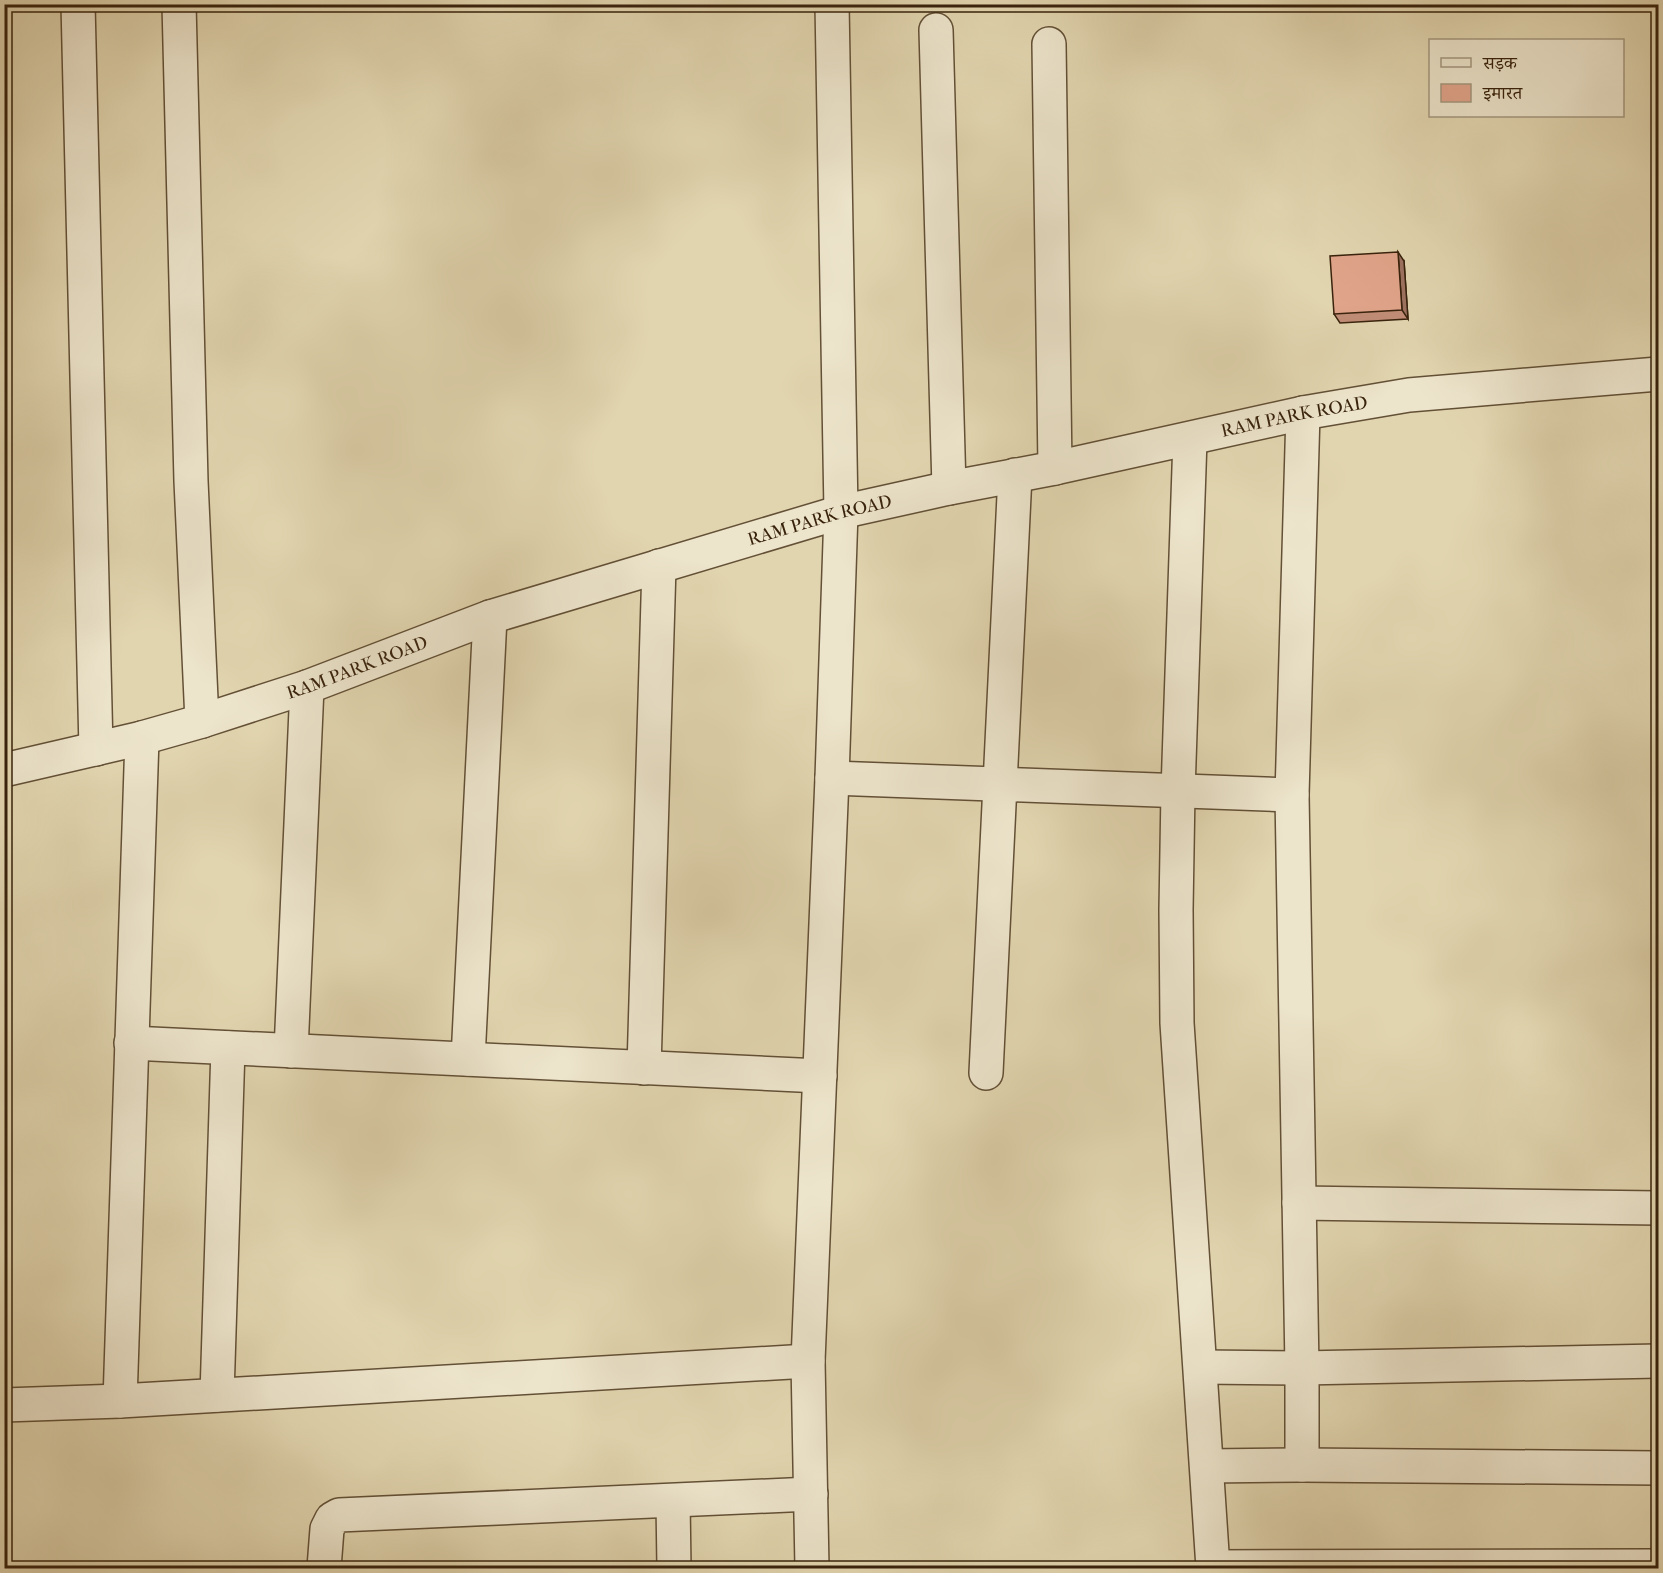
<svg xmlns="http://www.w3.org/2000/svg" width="1663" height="1573" font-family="'IM FELL French Canon','Noto Serif Devanagari',serif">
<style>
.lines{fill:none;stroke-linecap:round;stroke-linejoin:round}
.minor-casing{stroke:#635036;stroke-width:36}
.tertiary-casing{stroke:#635036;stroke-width:36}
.minor{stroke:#ece4cb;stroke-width:33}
.tertiary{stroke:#ece4cb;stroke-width:33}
.wall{fill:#c18d77;stroke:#39230d;stroke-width:1.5}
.shaded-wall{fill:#9d7361;stroke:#39230d;stroke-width:1.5}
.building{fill:#e0a48a;stroke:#39230d;stroke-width:1.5}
.labels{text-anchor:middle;stroke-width:5;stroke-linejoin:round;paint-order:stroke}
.street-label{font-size:18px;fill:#39230d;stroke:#ece4cb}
</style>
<rect width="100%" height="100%" fill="#e1d5af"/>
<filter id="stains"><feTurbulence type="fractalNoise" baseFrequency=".00333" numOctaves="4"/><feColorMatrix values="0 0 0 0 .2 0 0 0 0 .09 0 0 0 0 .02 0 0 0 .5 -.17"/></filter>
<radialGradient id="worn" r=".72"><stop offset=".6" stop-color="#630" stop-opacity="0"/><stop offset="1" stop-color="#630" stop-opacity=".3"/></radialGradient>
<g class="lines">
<defs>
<g id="minor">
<polyline points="78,4 96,749"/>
<polyline points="179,4 191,481 202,721"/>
<polyline points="936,30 949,488"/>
<polyline points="1049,44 1055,468"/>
<polyline points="1190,439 1178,791 1176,910 1177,1023 1213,1568"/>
<polyline points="832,778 1292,795"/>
<polyline points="131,1043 820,1076"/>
<polyline points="291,1051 307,687"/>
<polyline points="468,1059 490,617"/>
<polyline points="644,1068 659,566"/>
<polyline points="986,1073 1015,475"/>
<polyline points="1299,1203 1658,1208"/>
<polyline points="1201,1367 1302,1368 1658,1361"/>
<polyline points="217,1395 228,1048"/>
<polyline points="120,1401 142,738"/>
<polyline points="4,1405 120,1401 808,1361"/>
<polyline points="1302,1465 1302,1368 1292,795 1303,413"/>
<polyline points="1207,1466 1302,1465 1658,1468"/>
<polyline points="673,1501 674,1568"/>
<polyline points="1213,1567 1658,1566"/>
<polyline points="324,1568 327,1529 332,1519 339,1515 811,1494"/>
<polyline points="812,1568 808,1361 832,778 841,512"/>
</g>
<g id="tertiary">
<polyline points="832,4 841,512"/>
<path id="s1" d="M 4,770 L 142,738 L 202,721 L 307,687 L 490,617 L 841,512 L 949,488 L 1055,468 L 1303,413 L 1409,395 L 1658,374"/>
</g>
</defs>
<!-- minor casing -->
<use href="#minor" class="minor-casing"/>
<!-- tertiary casing -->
<use href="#tertiary" class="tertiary-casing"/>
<!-- minor -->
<use href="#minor" class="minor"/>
<!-- tertiary -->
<use href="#tertiary" class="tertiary"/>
</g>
<!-- wall -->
<polygon class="wall" points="1404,261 1408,319 1340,323 1334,314"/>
<!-- shaded-wall -->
<polygon class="shaded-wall" points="1398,252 1404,261 1408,319 1402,310"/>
<!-- building -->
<polygon class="building" points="1398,252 1402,310 1334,314 1330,256"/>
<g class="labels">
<!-- street labels -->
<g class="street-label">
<text dy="6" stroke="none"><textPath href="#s1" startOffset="1340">RAM PARK ROAD</textPath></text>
<text dy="6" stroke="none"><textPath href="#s1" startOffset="854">RAM PARK ROAD</textPath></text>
<text dy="6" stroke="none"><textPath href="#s1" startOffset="368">RAM PARK ROAD</textPath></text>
</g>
</g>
<!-- margin -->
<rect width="1663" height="1573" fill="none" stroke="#e1d5af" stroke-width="24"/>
<rect x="6" y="6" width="1651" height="1561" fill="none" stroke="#39230d" stroke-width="3"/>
<rect x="12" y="12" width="1639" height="1549" fill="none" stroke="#39230d" stroke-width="1.5"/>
<!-- legend -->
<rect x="1429" y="39" width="195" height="78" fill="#ece4cb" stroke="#a4977f" stroke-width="1.5"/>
<rect x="1441" y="58" width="30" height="9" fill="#ece4cb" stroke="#a4977f" stroke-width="1.5"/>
<text x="1483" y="69" font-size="18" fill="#39230d">सड़क</text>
<rect x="1441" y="84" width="30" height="18" fill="#e0a48a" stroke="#a4977f" stroke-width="1.5"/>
<text x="1483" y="99" font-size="18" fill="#39230d">इमारत</text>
<rect width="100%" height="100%" filter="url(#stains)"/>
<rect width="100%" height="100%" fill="url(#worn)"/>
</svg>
